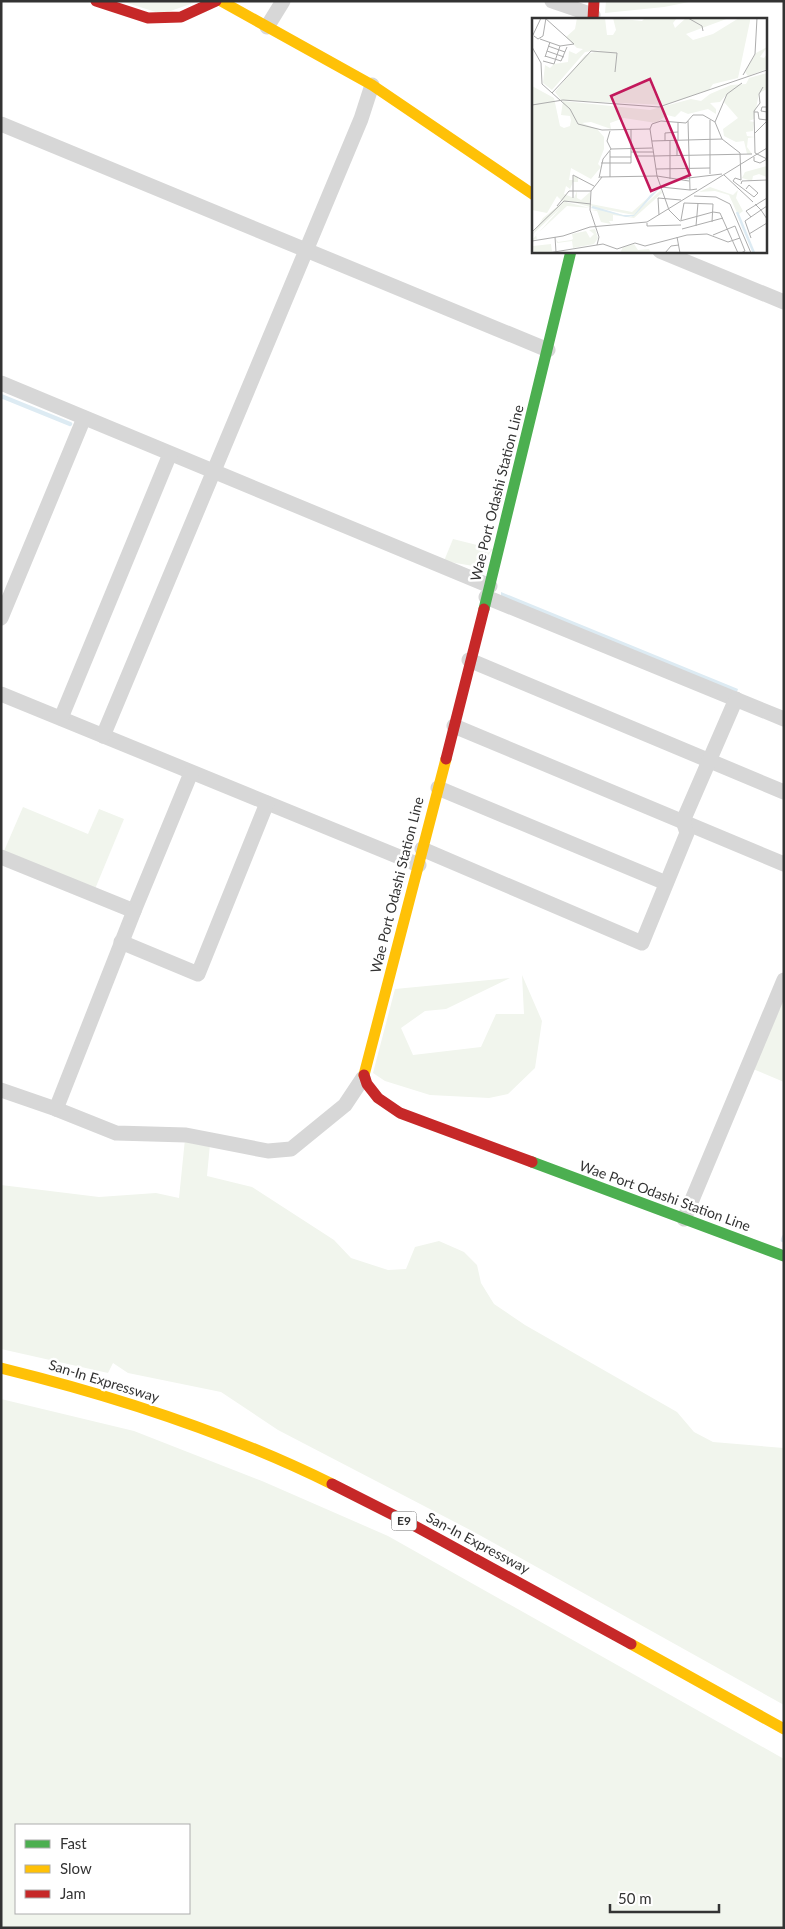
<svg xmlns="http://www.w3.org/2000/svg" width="785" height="1929" font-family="Lato,sans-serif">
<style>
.green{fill:#f1f5ed;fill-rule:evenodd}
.water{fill:#ddebf3}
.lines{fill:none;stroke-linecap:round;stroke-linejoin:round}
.stream{stroke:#ddebf3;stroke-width:4.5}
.street{stroke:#d7d7d7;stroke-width:15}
.fast{stroke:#4caf50;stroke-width:11}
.slow{stroke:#ffc107;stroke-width:11}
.jam{stroke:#c62828;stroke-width:11}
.labels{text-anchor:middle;stroke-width:5;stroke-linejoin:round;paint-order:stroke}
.shield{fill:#fff;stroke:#707070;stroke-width:1}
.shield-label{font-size:12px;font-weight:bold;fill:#333}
.street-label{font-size:14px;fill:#333;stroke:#fff}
.inset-river{fill:none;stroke:#ddebf3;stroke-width:2.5}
.inset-road{fill:none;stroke:#adadad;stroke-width:1}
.view{fill:#c2185b;fill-opacity:0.15;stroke:#c2185b;stroke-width:2.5}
.inset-edge{fill:none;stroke:#333;stroke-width:2.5}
</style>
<rect width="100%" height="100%" fill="#fff"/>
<!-- green -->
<g class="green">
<polygon points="121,1 199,1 162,14"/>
<polygon points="606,1 694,1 664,7 605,13"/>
<polygon points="453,539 493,549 479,567 444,561"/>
<polygon points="23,807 88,834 99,809 124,819 95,889 4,851"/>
<polygon points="522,975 542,1021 535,1068 508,1094 489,1098 430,1095 385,1081 373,1073 395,989 510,978 446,1009 425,1011 401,1028 413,1055 481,1047 496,1014 524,1014"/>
<polygon points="784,999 784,1082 753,1069"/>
<polygon points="185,1139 210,1144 207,1176 252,1187 334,1240 351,1258 388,1270 406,1269 415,1247 439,1241 464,1252 477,1265 481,1283 494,1304 525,1325 677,1412 694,1432 713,1442 784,1448 784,1705 474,1532 278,1430 221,1392 128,1373 113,1363 108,1373 1,1349 1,1185 99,1197 156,1193 179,1198"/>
<path d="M 1,1399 L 134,1431 L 262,1481 L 388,1536 L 784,1759 L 784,1928 L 1,1928 ZM 16,1825 L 189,1825 L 189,1913 L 16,1913 Z"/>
</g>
<!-- water -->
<polygon class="water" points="501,592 738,689 736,695 501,597"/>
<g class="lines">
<!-- stream -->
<g class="stream">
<polyline points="1,396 70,424"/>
<polyline points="783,1240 784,1237"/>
</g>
<!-- street -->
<g class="street">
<polyline points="552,1 593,15"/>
<polyline points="267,27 283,1"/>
<polyline points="1,124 548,350"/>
<polyline points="660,251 784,302"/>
<polyline points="1,383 490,586"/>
<polyline points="486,597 784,719"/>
<polyline points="1,618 84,418"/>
<polyline points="469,660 784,792"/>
<polyline points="1,694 419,865"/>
<polyline points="61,718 170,454"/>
<polyline points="454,726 784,864"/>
<polyline points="103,736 361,119 372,85"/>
<polyline points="438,788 666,883"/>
<polyline points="422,849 642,943 687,833 683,821 736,699"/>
<polyline points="1,857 134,911 191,773"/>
<polyline points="121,942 198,974 267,803"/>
<polyline points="1,1090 56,1109 116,1133 186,1135 268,1151 291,1149 345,1105 363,1078"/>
<polyline points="56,1109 134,911"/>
<polyline points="684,1219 784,980"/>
</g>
<!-- fast -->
<g class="fast">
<polyline points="484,609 571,251"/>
<polyline points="532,1162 784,1256"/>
</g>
<!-- slow -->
<g class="slow">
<polyline points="221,1 372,85 534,195"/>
<polyline points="364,1075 446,759"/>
<path d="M 1,1368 C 115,1396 227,1432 332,1484"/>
<polyline points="631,1644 784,1729"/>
</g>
<!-- jam -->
<g class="jam">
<polyline points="96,1 148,18 181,17 216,1"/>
<polyline points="593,19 594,1"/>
<polyline points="446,759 484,609"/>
<polyline points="364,1075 367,1084 378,1098 400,1113 532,1162"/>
<polyline points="332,1484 413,1525 631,1644"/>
</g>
</g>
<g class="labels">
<!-- shield labels -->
<rect class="shield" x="391.5" y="1511.5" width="25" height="19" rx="4"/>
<g class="shield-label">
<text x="404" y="1525">E9</text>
</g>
<!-- street labels -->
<g class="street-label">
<text transform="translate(497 493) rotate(-76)" y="5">Wae Port Odashi Station Line</text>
<text transform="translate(397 885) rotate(-76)" y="5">Wae Port Odashi Station Line</text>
<text transform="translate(665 1196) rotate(20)" y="5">Wae Port Odashi Station Line</text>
<text transform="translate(104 1381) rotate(17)" y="5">San-In Expressway</text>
<text transform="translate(478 1543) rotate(28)" y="5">San-In Expressway</text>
</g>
</g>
<!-- overview -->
<g transform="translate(532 18)">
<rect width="235" height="235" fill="#fff"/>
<path d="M 45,0 L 73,0 L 75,17 L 81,17 L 84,12 L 81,0 L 110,3 L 113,0 L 145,0 L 141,5 L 143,10 L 154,0 L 197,0 L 154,16 L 161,22 L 181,16 L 207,0 L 218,0 L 218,3 L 206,60 L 181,66 L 177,72 L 133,87 L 29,82 L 23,74 L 53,37 L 69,32 L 53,34 L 20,72 L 11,65 L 13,47 L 18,50 L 22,46 L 36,44 L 37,33 L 44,36 L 51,31 L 45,30 L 34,19 L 43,11 ZM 235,29 L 228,39 L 232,40 L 235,36 L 235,51 L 216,58 L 213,54 L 224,35 ZM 235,55 L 235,71 L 227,75 L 222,101 L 217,103 L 222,104 L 221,113 L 214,114 L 215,118 L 223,119 L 216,120 L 215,129 L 220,136 L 215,136 L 212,123 L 204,124 L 192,118 L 191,111 L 206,100 L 192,84 L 195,76 L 188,84 L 178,85 L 184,91 L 184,96 L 176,91 L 156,96 L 149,93 L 143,99 L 135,97 L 124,105 L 92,100 L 78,105 L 79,111 L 59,104 L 50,105 L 65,111 L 72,119 L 72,131 L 66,146 L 69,149 L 59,161 L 39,150 L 37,162 L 41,162 L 41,158 L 46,159 L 46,164 L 41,164 L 38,171 L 34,168 L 32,176 L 42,180 L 45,173 L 45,180 L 49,182 L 58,174 L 58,189 L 36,183 L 0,217 L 11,200 L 31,184 L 25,178 L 15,195 L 0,192 L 0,68 L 22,80 L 28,108 L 32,110 L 38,108 L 39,102 L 38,98 L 29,97 L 31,83 L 118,92 L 159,81 L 169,83 L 178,76 L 199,67 L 214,66 L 217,60 ZM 235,148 L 235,159 L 227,156 L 221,158 L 220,163 L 210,160 L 213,154 ZM 128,169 L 102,197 L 60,189 L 59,186 L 100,194 ZM 178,169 L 201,177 L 206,172 L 204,180 L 211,193 L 206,197 L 197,177 L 183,173 L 167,174 ZM 129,172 L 130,175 L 102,200 L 81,197 L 81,203 L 77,203 L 79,206 L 69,204 L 65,193 L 59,192 L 68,191 L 99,199 ZM 34,184 L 58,190 L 35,188 L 4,217 L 5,221 L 0,222 ZM 63,211 L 66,220 L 62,226 L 41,230 L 40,223 L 25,225 L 24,221 L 26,224 L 39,222 L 41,221 L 40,216 L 54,213 L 58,220 L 62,216 L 57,212 ZM 19,226 L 20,234 L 2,235 L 1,228 ZM 102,226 L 106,232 L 117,231 L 119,235 L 88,235 L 91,229 Z" fill="#f1f5ed"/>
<path d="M 128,170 L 102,198 L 94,199 L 59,190 L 61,188 L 91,197 L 102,197 L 118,177 Z" fill="#ddebf3"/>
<path class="inset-river" d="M 205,194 L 222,235"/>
<path class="inset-road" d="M 156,0 L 170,8 L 171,13M 2,18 L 6,21 L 11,18 L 14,0M 0,19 L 9,0M 8,21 L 28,28 L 42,26 L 13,0M 16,28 L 33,34M 0,29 L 9,45 L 10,66 L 38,91 L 46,106 L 70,112 L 118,111 L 125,158 L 137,192M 15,33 L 32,39M 13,38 L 29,43 L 35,29M 13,39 L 18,24M 11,43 L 22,46 L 28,28M 211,57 L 223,36 L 225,0M 231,69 L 227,76 L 228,85 L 222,93 L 223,135 L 235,141M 20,75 L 59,33 L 85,35 L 83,54M 0,87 L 31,82 L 127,89 L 235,52M 235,89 L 230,89 L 229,93 L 235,94M 222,94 L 226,94 L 227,101 L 235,102M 178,102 L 178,156M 156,103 L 158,172 L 165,171M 146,104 L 146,122M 118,111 L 120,106 L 129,103 L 154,105 L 161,97 L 171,97 L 183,104M 78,113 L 75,123 L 79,131M 223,115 L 234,104M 145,122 L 145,138M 120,123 L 190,121M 133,123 L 133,115 L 146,114M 138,123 L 138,161M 79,131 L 120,130M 78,133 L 78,159M 99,134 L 121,134M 103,138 L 122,138M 122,138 L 220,136M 78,139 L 99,139M 222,139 L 222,143 L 228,145 L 235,141M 69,145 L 99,145 L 99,111M 124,151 L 178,150M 192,157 L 221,184M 68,159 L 125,158 L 157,163M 67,160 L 71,141 L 79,131M 148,161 L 190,156M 209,162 L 208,135 L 190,121 L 183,104 L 195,76 L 210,65M 209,162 L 203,160 L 201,163 L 222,179 L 226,175 L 217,167 L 214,171M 209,166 L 210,163 L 235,162M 129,169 L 158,172M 162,178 L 184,179 L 198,186 L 219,235M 41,180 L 41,157 L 62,168M 152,185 L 181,186 L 180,204M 223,186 L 229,192 L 235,188M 25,188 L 37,173 L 59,173M 137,192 L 148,203 L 181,194 L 188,195 L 206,235M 127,197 L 126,180 L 149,182M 219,199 L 214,193 L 235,180M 149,202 L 152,185M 115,205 L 115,208 L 149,207M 164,208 L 166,185M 150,211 L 191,200M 0,214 L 32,183 L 59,186M 217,216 L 235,205M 181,217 L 203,208 L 213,233 L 209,235M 23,219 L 24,234M 145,219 L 148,235M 219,220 L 213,203 L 229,192 L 235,201M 0,223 L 31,218 L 58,209 L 115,204 L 235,130M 65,227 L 67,219 L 58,192 L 59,173 L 70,159M 16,235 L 71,226 L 85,231 L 103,225 L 113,228 L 155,217 L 175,216 L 196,224 L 208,220M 133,235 L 139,228 L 147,227"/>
<path class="view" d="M 118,61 L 158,157 L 119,173 L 79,78 Z"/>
<rect width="235" height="235" class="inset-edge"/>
</g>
<!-- border -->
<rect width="785" height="1929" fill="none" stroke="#333333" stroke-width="5"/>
<!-- legend -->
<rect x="15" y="1824" width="175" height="90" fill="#ffffff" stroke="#adadad"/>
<rect x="25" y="1840" width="25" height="8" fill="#4caf50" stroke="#adadad"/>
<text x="60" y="1849" font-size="15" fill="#333333">Fast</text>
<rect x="25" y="1865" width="25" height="8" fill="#ffc107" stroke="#adadad"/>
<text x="60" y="1874" font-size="15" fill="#333333">Slow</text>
<rect x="25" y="1890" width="25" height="8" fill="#c62828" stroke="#adadad"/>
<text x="60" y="1899" font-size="15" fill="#333333">Jam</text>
<!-- scale -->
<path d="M610 1904v8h109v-8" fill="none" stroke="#333333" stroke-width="2.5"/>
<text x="618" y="1904" font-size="15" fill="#333333" stroke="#ffffff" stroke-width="4" paint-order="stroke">50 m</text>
</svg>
